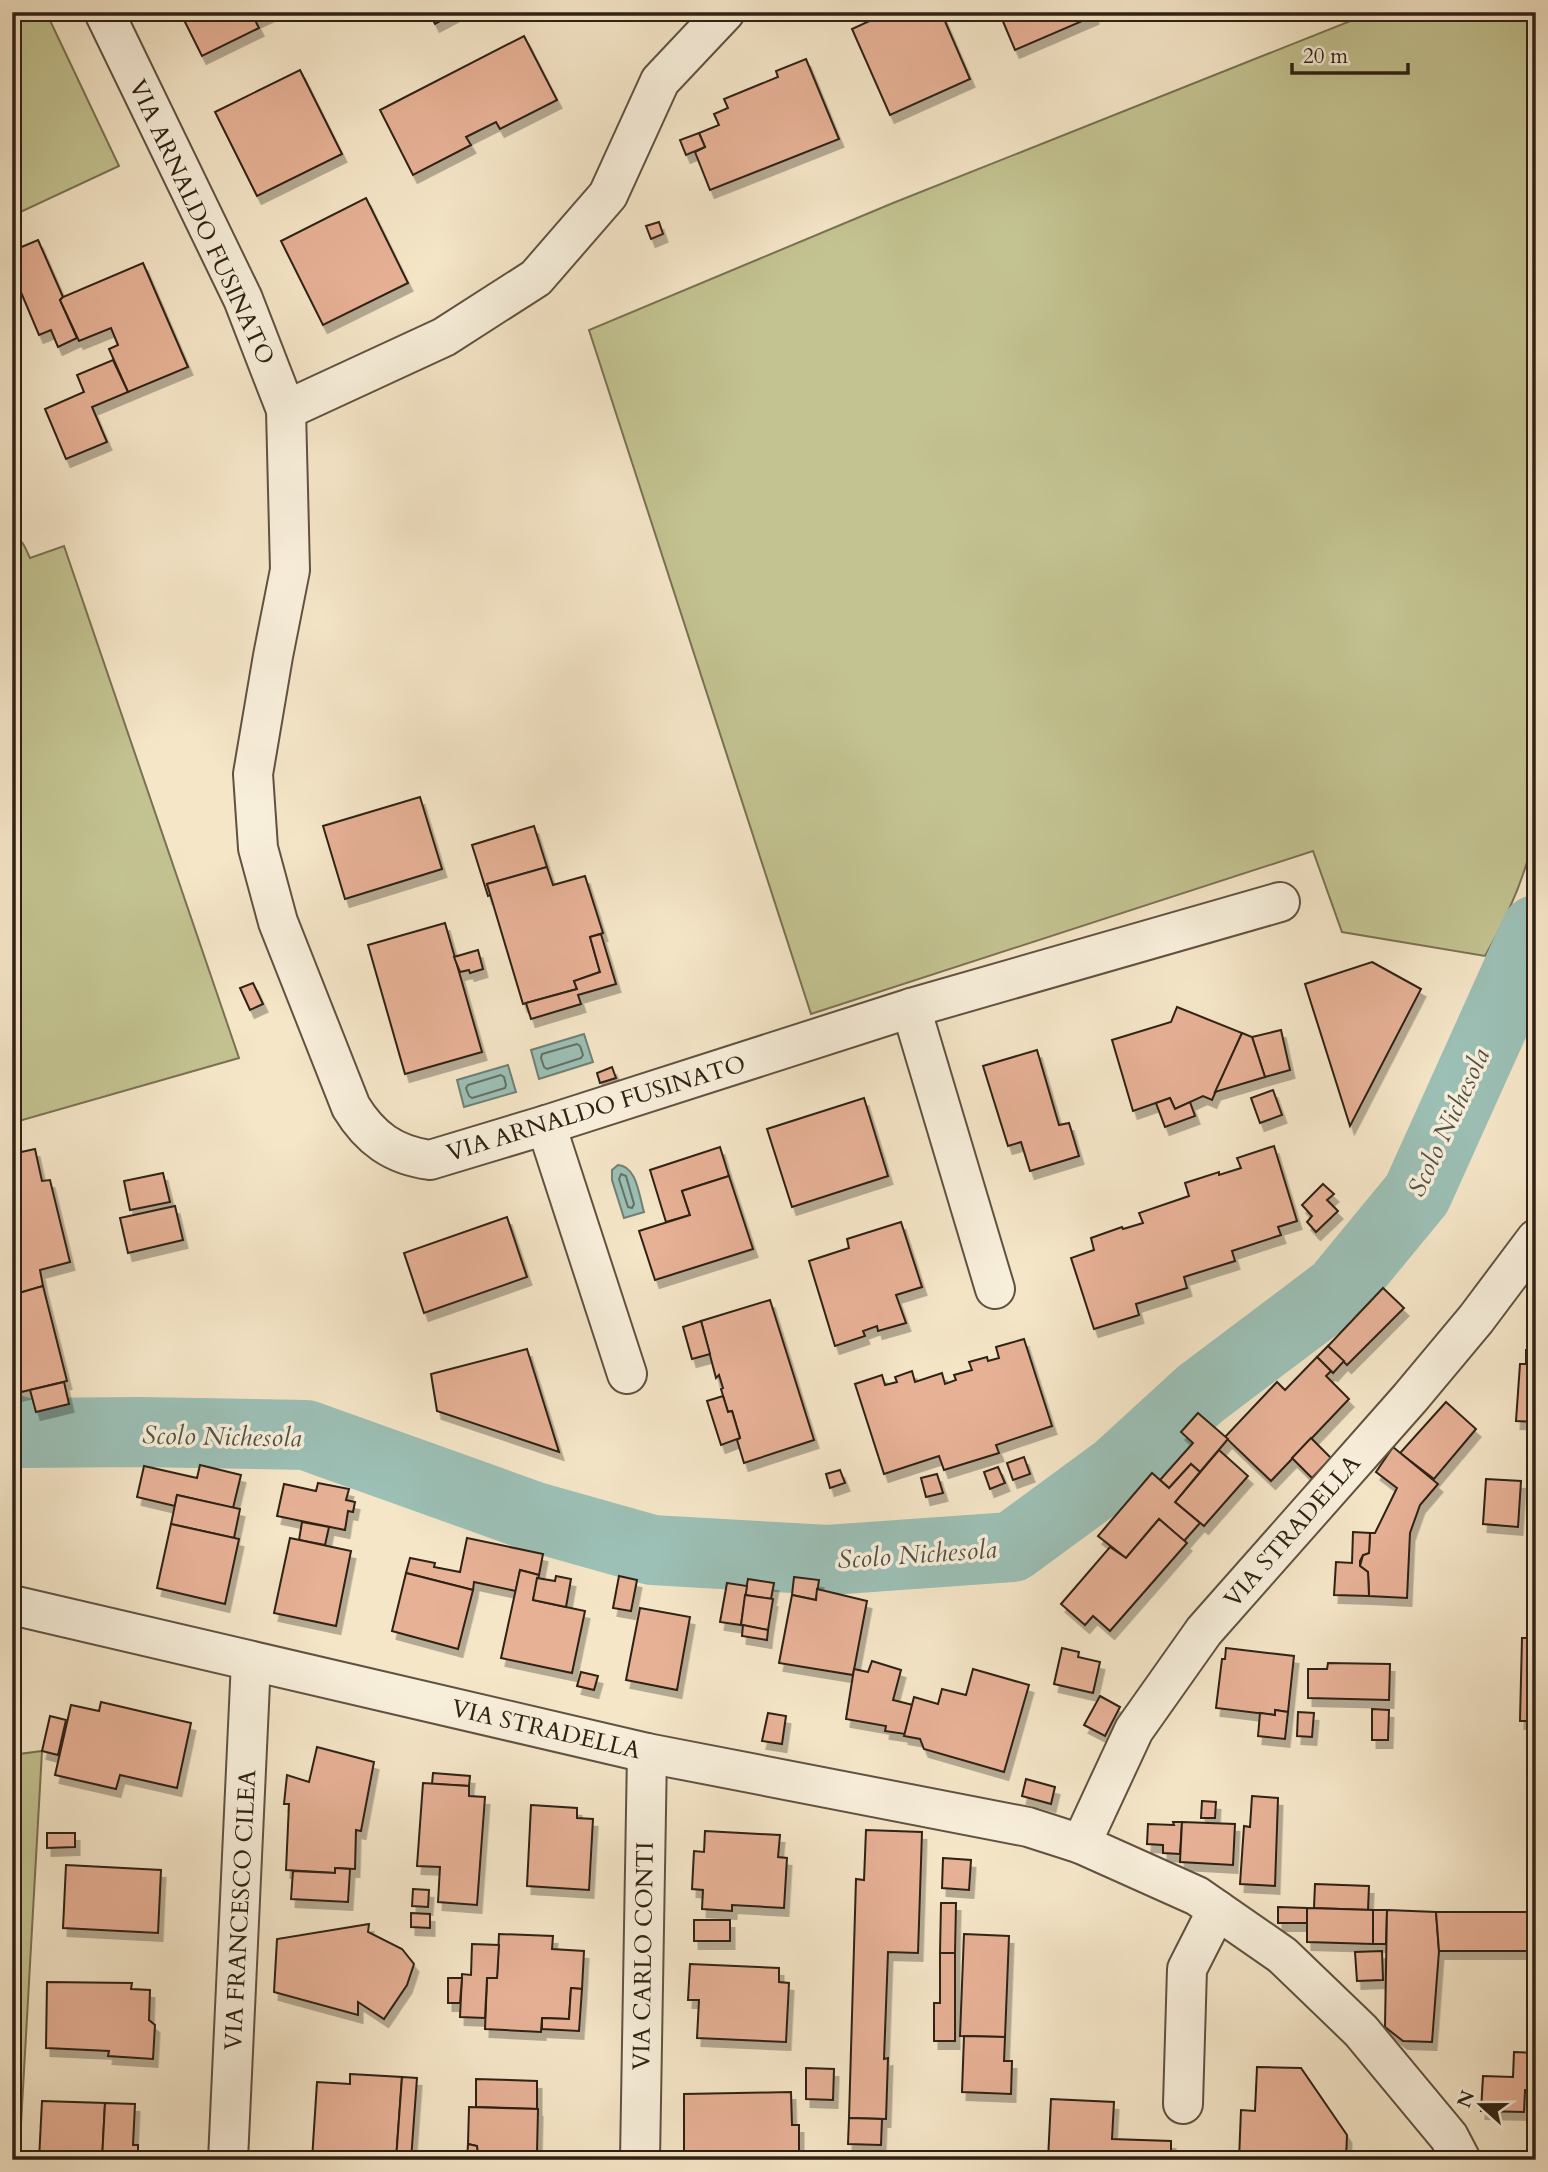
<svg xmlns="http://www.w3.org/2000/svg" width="1548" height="2172" font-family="Cardo,serif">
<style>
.green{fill:#c3c391;stroke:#797252;stroke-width:2}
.water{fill:#9cc0b6;stroke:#708075;stroke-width:2}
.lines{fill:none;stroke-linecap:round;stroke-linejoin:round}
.shore{stroke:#667065;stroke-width:2}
.river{stroke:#9cc0b6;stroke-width:70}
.building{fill:#e7b196;stroke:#2f2114;stroke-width:2;filter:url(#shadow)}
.minor-casing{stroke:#605241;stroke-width:42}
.minor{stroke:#f8efdb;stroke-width:38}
.labels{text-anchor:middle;stroke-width:7;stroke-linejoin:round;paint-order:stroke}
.street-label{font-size:24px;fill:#2f2114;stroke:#f8efdb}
.water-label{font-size:26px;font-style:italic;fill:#505145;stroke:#f8efdb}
</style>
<defs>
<filter id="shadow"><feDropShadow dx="4.5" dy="8" stdDeviation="0" flood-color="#0004"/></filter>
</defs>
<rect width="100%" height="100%" fill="#f5e6c8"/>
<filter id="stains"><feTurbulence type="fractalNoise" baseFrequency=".00286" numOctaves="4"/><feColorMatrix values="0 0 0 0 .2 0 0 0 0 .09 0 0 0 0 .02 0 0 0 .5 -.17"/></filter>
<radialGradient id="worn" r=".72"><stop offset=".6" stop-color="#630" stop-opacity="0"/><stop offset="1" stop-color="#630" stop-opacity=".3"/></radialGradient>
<!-- green -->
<g class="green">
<polygon points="12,12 46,12 119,166 12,216"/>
<path d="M 1373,12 L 1536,12 L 1536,825 C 1528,871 1508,916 1485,956 L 1342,932 L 1313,851 L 811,1014 L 589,330 L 893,203 Z"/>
<path d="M 12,536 C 24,540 25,548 30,558 L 64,546 L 239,1058 L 12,1123 Z"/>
<polygon points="42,1751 19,2160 12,2160 12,1755"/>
</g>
<!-- water -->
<g class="water">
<polygon points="584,1034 593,1062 539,1079 531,1050"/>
<polygon points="508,1065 516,1092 464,1107 457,1080"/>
<path d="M 618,1165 C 637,1166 639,1196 644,1212 L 624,1218 L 612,1180 L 612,1170 Z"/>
</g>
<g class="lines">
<!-- shore -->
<g class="shore">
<polygon points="577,1044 580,1046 583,1055 581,1058 547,1069 544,1067 541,1058 542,1054"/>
<polygon points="501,1075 504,1077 506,1085 505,1088 472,1098 469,1096 466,1088 468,1085"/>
<polygon points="621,1174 626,1176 634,1204 632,1208 628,1207 619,1179"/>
</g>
<!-- river -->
<polyline class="river" points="12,1429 21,1433 140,1432 306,1435 535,1517 652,1550 828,1560 1012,1547 1117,1470 1200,1394 1338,1290 1417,1194 1536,930"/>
</g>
<!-- building -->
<g class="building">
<polygon points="180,12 272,12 255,20 259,28 202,56"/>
<polygon points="429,12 457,12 435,24"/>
<polygon points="889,12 941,12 970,79 890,115 852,29"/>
<polygon points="999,12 1093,12 1094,16 1015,50"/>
<polygon points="524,36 557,100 500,129 496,122 466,137 471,145 413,175 380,110"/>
<polygon points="806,59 839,139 710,190 695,152 705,147 699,133 719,125 714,114 728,108 724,99 778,77 776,71"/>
<polygon points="300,70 342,154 257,196 215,112"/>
<polygon points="699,133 705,147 686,155 680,140"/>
<polygon points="366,198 408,283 323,325 281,241"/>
<polygon points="659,222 663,234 651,239 646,226"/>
<polygon points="38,240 63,297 60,300 77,338 58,347 51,330 39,335 12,271 12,251"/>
<polygon points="143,263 188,367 128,392 109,349 118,345 111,328 79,341 60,300 63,297"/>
<polygon points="113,360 128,392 92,407 107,442 66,459 45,409 84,392 77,375"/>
<polygon points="420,797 442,869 345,899 323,826"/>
<polygon points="534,826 547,867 487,884 491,895 488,896 472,845"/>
<polygon points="547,867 553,885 585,876 603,933 590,937 600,972 574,981 577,989 523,1004 487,884"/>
<polygon points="445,923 482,1052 405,1074 368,945"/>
<polygon points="601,934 616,984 578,995 581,1004 531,1019 526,1003 577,989 574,981 600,972 590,937"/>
<polygon points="478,950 483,969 470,973 469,970 460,972 454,957"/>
<polygon points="1372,962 1421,989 1350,1126 1305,984"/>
<polygon points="253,983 263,1004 250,1010 240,988"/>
<polygon points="1177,1007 1242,1033 1212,1100 1203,1096 1175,1109 1170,1098 1133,1111 1112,1040 1171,1022"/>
<polygon points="1281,1030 1290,1070 1265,1077 1252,1037"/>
<polygon points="1242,1033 1252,1037 1265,1077 1215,1092"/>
<polygon points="1037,1050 1059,1125 1069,1123 1079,1156 1030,1171 1021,1142 1008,1146 983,1066"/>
<polygon points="612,1067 616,1078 600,1083 597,1073"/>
<polygon points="1273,1090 1282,1115 1260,1123 1251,1098"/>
<polygon points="864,1098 888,1176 792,1207 767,1129"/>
<polygon points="1170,1098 1175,1109 1190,1102 1195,1116 1165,1127 1156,1103"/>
<polygon points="1274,1146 1297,1221 1278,1227 1281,1235 1232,1251 1235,1261 1184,1277 1187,1288 1136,1304 1139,1315 1094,1329 1071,1258 1094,1250 1091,1238 1122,1227 1123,1229 1143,1223 1139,1213 1189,1196 1185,1183 1219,1172 1219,1175 1241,1168 1237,1158"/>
<polygon points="720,1147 729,1176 682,1191 690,1215 666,1222 650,1170"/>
<polygon points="35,1149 42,1181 50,1180 70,1262 40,1270 43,1286 12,1295 12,1154"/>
<polygon points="163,1173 170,1202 130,1210 124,1181"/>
<polygon points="729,1176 753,1249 655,1280 639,1231 690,1215 682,1191"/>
<polygon points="1323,1184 1334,1194 1327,1200 1338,1211 1316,1232 1307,1222 1312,1216 1302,1205"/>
<polygon points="175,1206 183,1240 128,1253 120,1218"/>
<polygon points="507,1217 527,1277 424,1313 404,1253"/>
<polygon points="901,1222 922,1287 896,1295 906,1323 878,1331 877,1326 863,1331 865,1336 835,1346 809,1261 849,1248 847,1239"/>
<polygon points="43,1286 67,1381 17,1393 12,1374 12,1295"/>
<polygon points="1383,1288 1404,1308 1347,1365 1328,1346"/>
<polygon points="770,1300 814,1440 744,1463 737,1440 740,1438 732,1411 728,1412 721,1389 723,1388 719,1375 716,1378 701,1321"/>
<polygon points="701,1321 710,1354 692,1359 683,1327"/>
<polygon points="1024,1339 1052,1426 996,1445 999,1453 944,1470 939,1456 884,1474 855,1384 882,1375 885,1385 897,1382 895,1377 912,1371 915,1382 942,1373 945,1384 956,1380 954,1375 972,1370 969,1362 987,1357 988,1361 999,1358 996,1347"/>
<polygon points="1328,1346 1344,1361 1333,1373 1317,1357"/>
<polygon points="527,1349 559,1452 437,1411 431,1374"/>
<polygon points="1526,1350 1536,1350 1536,1422 1516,1421 1520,1364 1526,1364"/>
<polygon points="1317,1357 1331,1371 1326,1376 1349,1399 1271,1481 1225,1437 1277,1382 1285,1390"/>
<polygon points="64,1382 69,1404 36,1412 30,1390"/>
<polygon points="723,1396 728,1412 732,1411 740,1438 721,1445 707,1401"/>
<polygon points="1446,1402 1476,1429 1434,1479 1400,1453"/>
<polygon points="1198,1413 1228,1439 1200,1472 1191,1464 1169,1488 1160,1480 1193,1443 1181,1432"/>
<polygon points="1311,1438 1331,1458 1312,1478 1292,1458"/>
<polygon points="1393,1447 1438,1484 1420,1505 1410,1533 1407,1598 1369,1596 1368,1572 1360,1566 1363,1555 1369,1553 1370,1533 1375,1533 1397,1488 1376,1472"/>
<polygon points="1219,1450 1248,1476 1204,1526 1175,1502"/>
<polygon points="1024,1457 1030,1474 1013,1480 1007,1463"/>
<polygon points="1191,1464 1200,1472 1175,1502 1200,1523 1184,1541 1159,1519 1126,1558 1098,1536 1152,1473 1169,1488"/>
<polygon points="200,1465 241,1475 233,1508 177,1495 175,1506 137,1497 144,1466 197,1478"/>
<polygon points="998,1467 1005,1483 990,1489 984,1472"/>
<polygon points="840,1470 845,1483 830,1488 826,1474"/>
<polygon points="937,1474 943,1493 926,1497 921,1478"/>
<polygon points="1486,1479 1521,1481 1518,1527 1483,1524"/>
<polygon points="318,1483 349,1489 346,1500 355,1502 353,1512 348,1511 345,1530 277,1516 284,1484 316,1491"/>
<polygon points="177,1495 240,1509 234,1538 171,1524"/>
<polygon points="1159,1519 1187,1543 1110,1631 1093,1616 1085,1625 1061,1604 1110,1547 1126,1558"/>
<polygon points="302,1522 329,1527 325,1545 299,1540"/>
<polygon points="171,1524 239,1539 225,1604 157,1588"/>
<polygon points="1353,1532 1370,1533 1369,1553 1363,1555 1360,1561 1360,1566 1368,1572 1369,1596 1334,1595 1336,1562 1352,1563"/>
<polygon points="290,1538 351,1551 336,1626 274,1613"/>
<polygon points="467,1538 543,1554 539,1575 520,1570 516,1591 474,1582 473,1590 406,1573 410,1558 435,1563 434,1567 460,1572"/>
<polygon points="520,1570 539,1575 533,1600 585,1611 572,1673 501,1658"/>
<polygon points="406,1573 473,1590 458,1649 392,1631"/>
<polygon points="556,1576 571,1579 566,1607 533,1600 537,1578 555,1581"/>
<polygon points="619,1576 637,1580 631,1611 613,1608"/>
<polygon points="794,1577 819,1580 816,1600 792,1595"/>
<polygon points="748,1579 774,1583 771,1599 745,1595"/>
<polygon points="727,1583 747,1586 741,1625 720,1622"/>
<polygon points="817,1589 867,1601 853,1675 779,1663 792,1595 816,1600"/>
<polygon points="745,1595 773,1599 768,1630 741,1625"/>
<polygon points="640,1608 690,1617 677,1690 626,1680"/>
<polygon points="743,1625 768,1630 767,1640 742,1636"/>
<polygon points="1522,1638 1536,1638 1536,1721 1520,1721"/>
<polygon points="1062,1648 1079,1652 1078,1657 1100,1662 1093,1693 1054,1684"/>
<polygon points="1226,1648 1294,1656 1288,1712 1275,1710 1275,1715 1216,1708 1222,1659 1225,1659"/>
<polygon points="872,1661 901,1670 893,1700 913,1705 905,1734 885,1731 886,1726 846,1719 854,1669 868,1672"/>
<polygon points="1328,1663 1390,1664 1389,1700 1308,1698 1308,1669 1327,1669"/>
<polygon points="973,1669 1029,1685 1004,1772 924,1749 920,1739 904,1736 914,1697 938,1704 942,1689 966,1695"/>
<polygon points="581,1672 598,1676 594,1690 577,1686"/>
<polygon points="1100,1696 1120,1707 1105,1736 1084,1725"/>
<polygon points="101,1702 191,1723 177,1788 120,1775 116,1789 55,1775 71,1705 99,1711"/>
<polygon points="1372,1709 1389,1710 1388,1740 1372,1740"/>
<polygon points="1275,1710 1288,1712 1285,1739 1258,1736 1260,1713 1275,1715"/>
<polygon points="1298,1712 1314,1713 1312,1737 1297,1736"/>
<polygon points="768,1713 786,1716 782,1744 762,1741"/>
<polygon points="50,1716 66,1720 58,1755 42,1751"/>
<polygon points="317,1747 374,1762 361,1831 356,1830 355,1869 335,1868 335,1873 286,1870 289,1804 284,1804 287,1775 309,1782"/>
<polygon points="433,1773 470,1776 469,1786 432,1784"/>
<polygon points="1026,1779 1055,1787 1051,1804 1022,1796"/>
<polygon points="423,1783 469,1786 469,1796 485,1797 477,1905 438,1902 440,1867 417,1866"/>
<polygon points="1252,1796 1278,1798 1275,1886 1240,1884 1244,1826 1250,1827"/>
<polygon points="1202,1801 1216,1802 1215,1818 1201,1818"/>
<polygon points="531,1805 577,1808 577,1818 593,1819 589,1890 527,1886"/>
<polygon points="1173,1822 1182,1822 1180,1854 1163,1853 1163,1845 1147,1844 1148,1824 1174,1825"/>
<polygon points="1182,1822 1235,1824 1233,1865 1180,1862"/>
<polygon points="866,1830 922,1832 918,1953 888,1952 884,2059 888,2058 886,2119 849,2118 856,1879 864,1880"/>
<polygon points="705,1831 780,1835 778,1857 787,1858 784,1908 732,1905 732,1911 702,1909 703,1890 692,1889 694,1851 704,1852"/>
<polygon points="47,1833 75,1833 75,1847 47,1848"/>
<polygon points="943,1858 971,1860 969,1890 942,1888"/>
<polygon points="66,1865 161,1870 158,1933 63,1928"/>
<polygon points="335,1868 350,1869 348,1902 291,1899 293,1871 335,1873"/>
<polygon points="1315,1884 1369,1886 1368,1910 1314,1908"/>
<polygon points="413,1889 429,1890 428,1907 412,1906"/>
<polygon points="941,1903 956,1903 955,1953 940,1953"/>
<polygon points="1278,1907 1307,1908 1307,1923 1278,1923"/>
<polygon points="1307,1908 1373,1910 1373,1944 1307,1942"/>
<polygon points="1373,1910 1387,1910 1386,1944 1373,1944"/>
<polygon points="1387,1910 1436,1912 1439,1951 1432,2042 1403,2041 1385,2027"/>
<polygon points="1436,1912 1536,1912 1536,1951 1439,1951"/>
<polygon points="411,1913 430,1914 430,1928 411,1927"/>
<rect x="694" y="1920" width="36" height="21"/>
<polygon points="369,1924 368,1932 402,1949 414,1964 407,1985 384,2019 358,2002 358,2015 274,1992 277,1939"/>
<polygon points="499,1934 553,1936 552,1949 584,1951 582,1989 571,1988 569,2019 542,2018 541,2032 485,2029 487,1978 497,1978"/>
<polygon points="964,1934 1009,1936 1005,2037 960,2036"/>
<polygon points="472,1944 499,1945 497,1978 487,1978 485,2018 460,2017 462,1974 471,1975"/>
<polygon points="1382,1951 1383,1980 1357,1981 1355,1952"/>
<polygon points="940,1953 955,1953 955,2041 934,2041 934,2003 940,2003"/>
<polygon points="690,1964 779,1968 779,1982 789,1983 786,2042 697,2038 699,2000 688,2000"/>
<polygon points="448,1978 462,1978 460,2003 448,2003"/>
<polygon points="47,1982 132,1983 131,1989 150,1990 149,2020 155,2025 153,2059 108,2056 109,2051 46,2048"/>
<polygon points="571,1988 582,1989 579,2031 542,2029 542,2018 569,2019"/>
<polygon points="964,2036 1005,2037 1004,2061 1012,2061 1011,2094 962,2092"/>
<polygon points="1514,2052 1536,2053 1536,2091 1525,2090 1524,2112 1481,2111 1483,2076 1513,2077"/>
<polygon points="1257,2067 1301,2068 1347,2135 1346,2160 1239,2160 1241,2110 1255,2111"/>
<polygon points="806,2068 834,2069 833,2100 806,2099"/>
<polygon points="350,2074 402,2077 396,2160 312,2160 317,2082 350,2084"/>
<polygon points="402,2077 417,2078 411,2160 396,2160"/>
<polygon points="476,2079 537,2081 537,2109 476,2107"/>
<polygon points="791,2092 792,2125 799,2125 799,2160 684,2160 684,2094"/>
<polygon points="1051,2099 1114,2102 1112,2139 1171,2141 1171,2160 1048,2160"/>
<polygon points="42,2101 105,2103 102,2160 39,2160"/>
<polygon points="105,2103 135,2104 133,2145 138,2145 138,2160 102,2160"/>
<polygon points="469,2107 538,2109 537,2153 527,2153 526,2160 478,2160 477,2146 468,2144"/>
<polygon points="849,2118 882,2119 881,2145 848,2144"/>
<polygon points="468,2144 477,2146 478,2160 467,2160"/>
<polygon points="844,2152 870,2152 870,2160 845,2160"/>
</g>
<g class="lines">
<defs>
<g id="minor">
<path d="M 104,12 L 243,299 L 286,410 L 290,570 L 273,656 L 253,774 L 258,848 L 278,922 L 351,1107 C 370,1138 393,1155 430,1160 L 546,1125 L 911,1008 L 1280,902"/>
<polyline points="286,410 444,337 536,278 608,195 660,81 725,12"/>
<polyline points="911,1008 995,1289"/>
<polyline points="546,1125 627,1374"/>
<polyline points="12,1605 647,1753 1028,1827 1081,1844 1197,1896 1282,1955 1361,2031 1449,2137 1461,2160"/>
<polyline points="1081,1844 1134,1730 1204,1631 1410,1398 1476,1319 1536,1239"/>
<polyline points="1183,2104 1187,1969 1217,1910"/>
<polyline points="228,2160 251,1661"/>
<polyline points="640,2160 647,1753"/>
</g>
</defs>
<!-- minor casing -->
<use href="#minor" class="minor-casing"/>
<!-- minor -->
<use href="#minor" class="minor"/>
</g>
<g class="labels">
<!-- street labels -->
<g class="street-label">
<text transform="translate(202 222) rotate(65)" y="8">VIA ARNALDO FUSINATO</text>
<text transform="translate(596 1108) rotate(-17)" y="8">VIA ARNALDO FUSINATO</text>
<text transform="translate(1292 1531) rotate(-49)" y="8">VIA STRADELLA</text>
<text transform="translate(546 1729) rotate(13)" y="8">VIA STRADELLA</text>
<text transform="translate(240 1910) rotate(-87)" y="8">VIA FRANCESCO CILEA</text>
<text transform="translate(643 1956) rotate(-89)" y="8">VIA CARLO CONTI</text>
</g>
<!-- water labels -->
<g class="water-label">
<text transform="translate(1448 1122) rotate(-65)" y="9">Scolo Nichesola</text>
<text transform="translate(222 1436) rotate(1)" y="9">Scolo Nichesola</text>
<text transform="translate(917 1554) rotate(-4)" y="9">Scolo Nichesola</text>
</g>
</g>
<!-- margin -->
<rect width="1548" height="2172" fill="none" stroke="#f5e6c8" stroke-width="42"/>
<rect x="14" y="14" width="1520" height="2144" fill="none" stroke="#2f2114" stroke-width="3.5"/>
<rect x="21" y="21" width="1506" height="2130" fill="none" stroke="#2f2114" stroke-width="2"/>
<!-- north arrow -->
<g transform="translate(1481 2105) rotate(291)" stroke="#f8efdb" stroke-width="5" paint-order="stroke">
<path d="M0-5L12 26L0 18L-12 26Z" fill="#2f2114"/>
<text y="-10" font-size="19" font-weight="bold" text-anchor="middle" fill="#2f2114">N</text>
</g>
<!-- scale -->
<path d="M1292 63v10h116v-10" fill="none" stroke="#2f2114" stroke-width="3.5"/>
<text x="1303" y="63" font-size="21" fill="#2f2114" stroke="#f8efdb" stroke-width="5" paint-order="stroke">20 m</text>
<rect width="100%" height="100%" filter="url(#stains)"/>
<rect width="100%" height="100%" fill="url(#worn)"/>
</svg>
